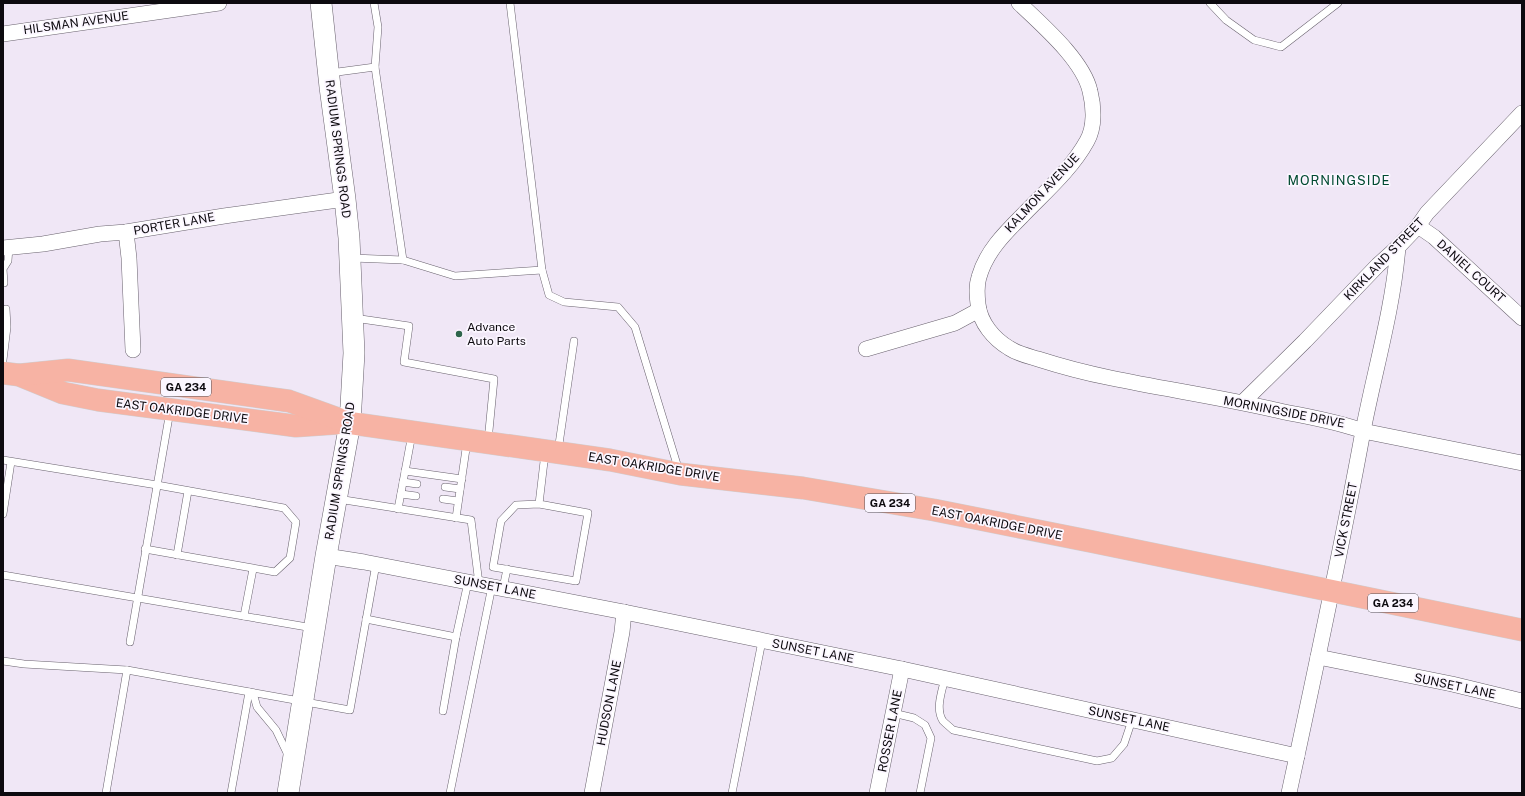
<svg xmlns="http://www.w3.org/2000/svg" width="1525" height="796" font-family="'Public Sans',sans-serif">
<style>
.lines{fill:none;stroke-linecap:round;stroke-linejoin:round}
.lane-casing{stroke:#69626e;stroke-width:8}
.street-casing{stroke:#69626e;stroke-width:16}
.secondary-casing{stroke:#69626e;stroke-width:22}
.primary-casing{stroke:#cfcecf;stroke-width:23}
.lane{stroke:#fff;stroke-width:7}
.street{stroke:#fff;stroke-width:15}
.secondary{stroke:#fff;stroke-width:21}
.primary{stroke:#f7b3a4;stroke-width:22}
.poi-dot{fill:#2d644b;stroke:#fbf6ff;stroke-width:1.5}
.labels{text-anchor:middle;stroke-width:3.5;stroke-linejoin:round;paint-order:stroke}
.shield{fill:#fbf6ff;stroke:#545157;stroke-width:1}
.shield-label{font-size:11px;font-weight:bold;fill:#0d0a0f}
.street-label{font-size:12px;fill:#0d0a0f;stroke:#fbf6ff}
.poi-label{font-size:12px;fill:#0d0a0f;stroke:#fbf6ff;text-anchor:start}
.neighbourhood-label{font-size:13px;letter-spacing:1px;fill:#004a30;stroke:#fbf6ff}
</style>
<rect width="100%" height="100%" fill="#f0e7f6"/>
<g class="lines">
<defs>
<g id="lane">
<polyline points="374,3 378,27 375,67 403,260"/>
<polyline points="510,3 542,270"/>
<polyline points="1210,3 1226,20 1254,40 1281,47 1338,3"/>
<polyline points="330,73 375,67"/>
<polyline points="352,258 403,260 455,276 542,270 549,295 564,302 618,307 635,327 679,471"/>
<polyline points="4,283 3,269 8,261 9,247"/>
<polyline points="354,318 409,326 404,362 494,379 488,441"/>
<polyline points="3,360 7,327 6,309"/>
<polyline points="558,451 574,341"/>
<polyline points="3,460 157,485 284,508 296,522 290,558 275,572 145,549"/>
<polyline points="405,471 462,479"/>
<polyline points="403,482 417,484"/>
<polyline points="445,487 460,489"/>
<polyline points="401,494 416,496"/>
<polyline points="338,499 471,520 479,584"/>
<polyline points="443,499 458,501"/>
<polyline points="539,504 588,513 576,581 493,567 501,521 516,505 539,504 545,453"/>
<polyline points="398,509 412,434"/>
<polyline points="3,514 11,462"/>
<polyline points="456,518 467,442"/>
<polyline points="177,555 188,491"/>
<polyline points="3,575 313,628"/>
<polyline points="503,588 507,569"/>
<polyline points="244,616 253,569"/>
<polyline points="366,619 456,637 468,582"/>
<polyline points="130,642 170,411"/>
<polyline points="3,661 24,664 127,670 350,710 376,564"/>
<path d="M 945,678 C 942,691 935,709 943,721 C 946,724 950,727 953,730 L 1097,761 L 1112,758 L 1124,744 L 1132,720"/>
<polyline points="253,693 257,707 276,730 289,757"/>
<polyline points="443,711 456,637"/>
<polyline points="893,713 914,718 925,725 931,738 920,793"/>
<polyline points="106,793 127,670"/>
<polyline points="231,793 249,692"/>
<polyline points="450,793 492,586"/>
<polyline points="732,793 762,641"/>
</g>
<g id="street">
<path d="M 1019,3 C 1042,25 1083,60 1090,91 C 1094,107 1095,127 1087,141 C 1071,170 1044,193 1022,216 C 1004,234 986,252 979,277 C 976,286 977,295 978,304 C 980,323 994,339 1009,348 C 1018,354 1028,356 1038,359 C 1063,367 1086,373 1111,378 C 1164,389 1218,397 1271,409 C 1302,416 1333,420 1363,431 L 1522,463"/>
<polyline points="3,34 219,3"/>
<polyline points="1418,226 1434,237 1522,318"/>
<polyline points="126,232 129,258 133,350"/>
<polyline points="3,248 43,244 100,234 126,232 224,216 345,199"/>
<polyline points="866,349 955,323 979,310"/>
<polyline points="1243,402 1305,341 1378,265 1398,247 1418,226 1427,213 1522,113"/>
<polyline points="326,556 364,562 624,612 902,669 1297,756"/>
<polyline points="1318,657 1452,684 1522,701"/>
<polyline points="592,793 622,632 624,612"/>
<polyline points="877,793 902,669"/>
<path d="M 1289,793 C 1315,672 1341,552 1363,431 C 1375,369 1393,309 1398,247"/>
</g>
<polyline id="secondary" points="288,793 326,556 350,423 354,353 349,238 345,199 330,87 321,3"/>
<g id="primary">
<polyline points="3,373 19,375 63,393 98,400 296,426 340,423"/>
<polyline points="19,375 68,370 289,401 350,423 610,460 680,474 803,488 934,510 1094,542 1522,630"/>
</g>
</defs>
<!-- lane casing -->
<use href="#lane" class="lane-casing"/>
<!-- street casing -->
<use href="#street" class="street-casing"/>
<!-- secondary casing -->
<use href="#secondary" class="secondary-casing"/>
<!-- primary casing -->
<use href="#primary" class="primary-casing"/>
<!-- lane -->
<use href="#lane" class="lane"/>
<!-- street -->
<use href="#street" class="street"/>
<!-- secondary -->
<use href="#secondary" class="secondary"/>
<!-- primary -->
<use href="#primary" class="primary"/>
</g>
<!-- markers -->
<circle class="poi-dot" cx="459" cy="334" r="4"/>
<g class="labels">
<!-- shield labels -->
<g class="shield">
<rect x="161" y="378" width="50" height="18" rx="3"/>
<rect x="865" y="494" width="50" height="18" rx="3"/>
<rect x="1368" y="594" width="50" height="18" rx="3"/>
</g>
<g class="shield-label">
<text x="186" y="391">GA 234</text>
<text x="890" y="507">GA 234</text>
<text x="1393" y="607">GA 234</text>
</g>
<!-- street labels -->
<g class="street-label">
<text transform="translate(76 23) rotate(-8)" y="4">HILSMAN AVENUE</text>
<text transform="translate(338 149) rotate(83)" y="4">RADIUM SPRINGS ROAD</text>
<text transform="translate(1042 193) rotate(-47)" y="4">KALMON AVENUE</text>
<text transform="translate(174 224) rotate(-10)" y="4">PORTER LANE</text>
<text transform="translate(1384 259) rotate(-46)" y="4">KIRKLAND STREET</text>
<text transform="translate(1471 271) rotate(42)" y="4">DANIEL COURT</text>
<text transform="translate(182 411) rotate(7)" y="4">EAST OAKRIDGE DRIVE</text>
<text transform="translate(1284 412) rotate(11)" y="4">MORNINGSIDE DRIVE</text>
<text transform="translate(654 467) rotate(9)" y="4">EAST OAKRIDGE DRIVE</text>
<text transform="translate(340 471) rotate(-81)" y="4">RADIUM SPRINGS ROAD</text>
<text transform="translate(1346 520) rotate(-79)" y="4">VICK STREET</text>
<text transform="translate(997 523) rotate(11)" y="4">EAST OAKRIDGE DRIVE</text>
<text transform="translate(495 587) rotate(11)" y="4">SUNSET LANE</text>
<text transform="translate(813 651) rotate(11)" y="4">SUNSET LANE</text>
<text transform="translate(1455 686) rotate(12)" y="4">SUNSET LANE</text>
<text transform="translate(609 703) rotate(-79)" y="4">HUDSON LANE</text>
<text transform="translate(1129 719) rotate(12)" y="4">SUNSET LANE</text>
<text transform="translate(890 731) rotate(-79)" y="4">ROSSER LANE</text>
</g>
<!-- poi labels -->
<g class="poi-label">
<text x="467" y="331">Advance<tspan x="467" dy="14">Auto Parts</tspan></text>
</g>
<!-- neighbourhood labels -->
<g class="neighbourhood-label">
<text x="1339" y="185">MORNINGSIDE</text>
</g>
</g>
<!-- border -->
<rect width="1525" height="796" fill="none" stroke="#0d0a0f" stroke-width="8"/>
</svg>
